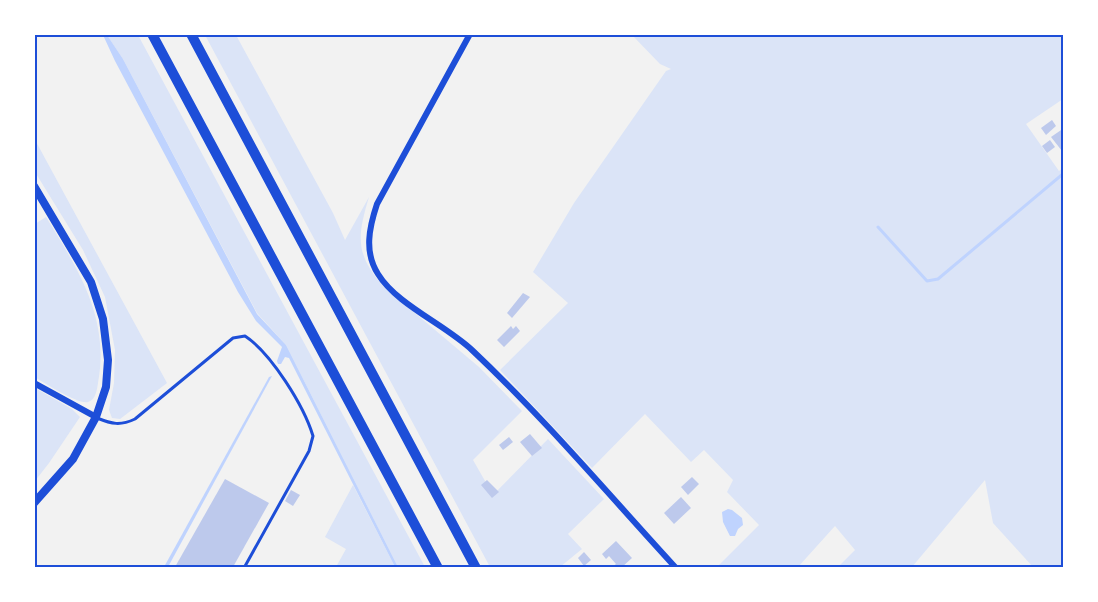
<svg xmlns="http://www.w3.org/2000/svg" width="1098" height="602" font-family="'Public Sans',sans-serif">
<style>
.green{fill:#dbe4f7}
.water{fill:#bfd3fe}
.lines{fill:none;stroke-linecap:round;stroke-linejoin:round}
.stream{stroke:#bfd3fe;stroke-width:3}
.building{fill:#bdc9ec}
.service{stroke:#1d4ed8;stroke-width:3}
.minor{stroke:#1d4ed8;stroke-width:6}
.tertiary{stroke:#1d4ed8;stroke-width:8}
.motorway{stroke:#1d4ed8;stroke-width:10}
.neatline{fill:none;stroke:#1d4ed8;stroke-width:2}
</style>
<rect width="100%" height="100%" fill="#f2f2f2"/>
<!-- green -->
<g class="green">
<polygon points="107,35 138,35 425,567 398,567 286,345 257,313 123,59"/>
<path d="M 205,35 L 236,35 L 333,213 L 345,240 L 369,197 C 357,237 355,254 384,287 L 479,367 L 522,411 L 473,460 L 493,495 L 548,439 L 604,499 L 568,534 L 582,549 L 560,567 L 490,567 Z"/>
<polygon points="632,35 1063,35 1063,99 1026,124 1059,171 1063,168 1062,567 1033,567 993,523 985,480 912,567 838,567 855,550 835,526 798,567 717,567 759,525 727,492 733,480 704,450 691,462 645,414 592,468 500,370 568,303 533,272 574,203 666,71 671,69 660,64"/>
<polygon points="34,138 167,383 120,419 112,418 109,410 114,383 115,350 105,297 83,250 35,172"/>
<path d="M 46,217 C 78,269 110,318 98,383 C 97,389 96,400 88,402 C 79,405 44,383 35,377 L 35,224 Z"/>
<polygon points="35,388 72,409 80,417 49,463 35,481"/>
<polygon points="353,485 395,567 336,567 346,549 325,537"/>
</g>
<!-- water -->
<g class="water">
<polygon points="103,35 107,35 123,59 257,314 286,345 398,567 395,567 289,358 285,357 281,364 278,364 277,361 282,347 256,321 238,292 115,61"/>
<polygon points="272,376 168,567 164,567 269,377"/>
<polygon points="728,509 732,510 742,518 743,525 738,529 735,536 730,536 723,522 722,512"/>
</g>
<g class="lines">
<!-- stream -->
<polyline class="stream" points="878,227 927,281 938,279 1064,173"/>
</g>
<!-- building -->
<g class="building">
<polygon points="1052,120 1056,126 1046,135 1041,128"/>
<polygon points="1064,128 1064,150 1062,151 1051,137"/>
<polygon points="1050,140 1055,147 1047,153 1042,146"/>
<polygon points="523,293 530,297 512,318 507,313"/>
<polygon points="511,326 513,329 516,326 520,331 504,347 497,340"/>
<polygon points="530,434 542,448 532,456 520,442"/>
<polygon points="509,437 513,442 503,450 499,445"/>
<polygon points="692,477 699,484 688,495 681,487"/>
<polygon points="225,479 269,503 233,567 175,567"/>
<polygon points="487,480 499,492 492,498 481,485"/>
<polygon points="291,490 300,495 293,506 285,501"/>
<polygon points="681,497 691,508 674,524 664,513"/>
<polygon points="616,541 632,558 622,567 612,567 616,564 609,556 606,559 602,554"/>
<polygon points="584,552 591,560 584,566 578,558"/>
</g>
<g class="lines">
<!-- service -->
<path class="service" d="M 97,418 C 112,424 120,426 135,419 L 233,338 L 245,336 C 271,353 304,406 313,436 L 309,451 L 244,568"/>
<!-- minor -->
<g class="minor">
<path d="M 470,34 L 377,204 C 369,228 364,252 378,274 C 397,305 446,325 473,351 C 545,419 609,495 676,568"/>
<polyline points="34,383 96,417"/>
</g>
<!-- tertiary -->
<polyline class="tertiary" points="34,186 91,282 103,319 108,360 106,387 96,417 73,459 34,503"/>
<!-- motorway -->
<g class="motorway">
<polyline points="152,34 438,568"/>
<polyline points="191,34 476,568"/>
</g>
</g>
<!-- border -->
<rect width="1098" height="602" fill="none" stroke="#ffffff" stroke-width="72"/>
<rect x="36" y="36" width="1026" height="530" class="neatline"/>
</svg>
